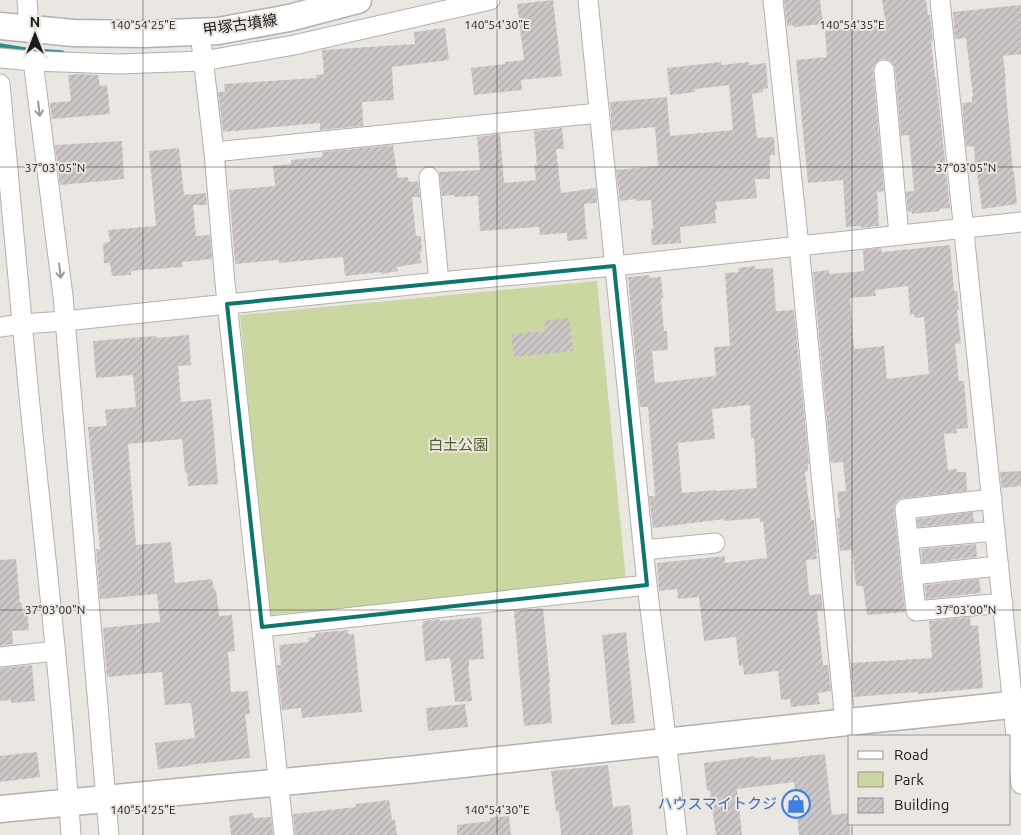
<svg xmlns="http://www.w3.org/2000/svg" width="1021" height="835" font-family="Ubuntu,'Noto Sans JP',sans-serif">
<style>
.green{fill:#cbd7a0}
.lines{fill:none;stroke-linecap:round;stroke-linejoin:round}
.stream{stroke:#308e8f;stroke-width:5.5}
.building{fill:url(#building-hatch);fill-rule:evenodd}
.street-casing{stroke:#b3b0ad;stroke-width:21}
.secondary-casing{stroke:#b3b0ad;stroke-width:29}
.street{stroke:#fff;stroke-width:19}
.secondary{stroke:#fff;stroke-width:26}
.oneway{stroke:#999898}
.marked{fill:none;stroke:#0f766e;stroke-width:4;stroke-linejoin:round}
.ticks{fill:none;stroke:#1c1b1a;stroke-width:1;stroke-opacity:0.45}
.labels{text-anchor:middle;stroke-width:4;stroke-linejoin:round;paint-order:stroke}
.street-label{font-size:15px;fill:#1c1b1a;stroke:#eae7e3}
.park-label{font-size:15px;fill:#545e21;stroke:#eae7e3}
.shop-label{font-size:15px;fill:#366cbe;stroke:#eae7e3;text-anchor:end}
.ticks-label{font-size:12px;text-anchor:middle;fill:#1c1b1a;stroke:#eae7e3;stroke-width:4;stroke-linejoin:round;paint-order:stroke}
</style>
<defs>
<pattern id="building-hatch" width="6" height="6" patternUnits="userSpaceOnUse" patternTransform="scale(1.25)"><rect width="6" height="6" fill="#cdc8c7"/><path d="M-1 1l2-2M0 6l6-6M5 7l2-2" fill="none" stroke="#afabaa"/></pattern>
</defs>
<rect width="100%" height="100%" fill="#eae7e3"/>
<!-- green -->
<polygon class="green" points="597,281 626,581 269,615 240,315"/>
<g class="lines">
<!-- stream -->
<polyline class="stream" points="0,46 31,51 62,53"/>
</g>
<!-- building -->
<g class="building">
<polygon points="553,0 562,76 521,80 522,90 474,95 471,68 505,64 505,62 524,60 517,4"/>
<polygon points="784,0 820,0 823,24 793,27 793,25 787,26"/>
<polygon points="882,0 926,0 928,15 930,15 933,41 931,41 935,78 936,77 950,208 939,209 940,211 912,214 912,212 908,212 906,192 914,191 909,135 901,136 895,68 893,64 889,60 882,59 878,61 874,65 873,71 884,191 877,192 879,226 861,228 861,226 846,227 843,180 808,183 796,60 827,57 825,31 886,25"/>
<polygon points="1021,5 1021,54 1003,56 1006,80 1005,80 1013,172 1014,172 1017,204 982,209 977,173 976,173 974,146 966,147 962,103 972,102 972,96 973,96 966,38 955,39 953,12"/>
<polygon points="445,28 449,60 392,67 394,100 362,102 363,126 320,130 320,123 223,132 218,92 225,92 224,84 316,78 316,75 324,74 322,50 415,44 414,32"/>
<polygon points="721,62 721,65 749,62 749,65 766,63 768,88 763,89 763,92 752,94 757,138 774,137 775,155 770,155 770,179 755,179 757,198 716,202 717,210 715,210 716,223 680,227 681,243 652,245 651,229 653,229 651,200 636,201 636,199 620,201 616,170 658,166 655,127 612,131 610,102 667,97 670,136 733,130 729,85 695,89 695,92 670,95 667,68"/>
<polygon points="79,74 98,75 100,86 107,85 110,114 52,119 50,103 71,101 68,75"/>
<polygon points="562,128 564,149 556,149 561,193 596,188 597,203 584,204 587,239 567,241 567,233 540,235 539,227 480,231 478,196 454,197 454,195 442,196 439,172 480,170 477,137 500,134 504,183 536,180 534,165 537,165 534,131"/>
<polygon points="122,141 124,179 60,185 55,145"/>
<polygon points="393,145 398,178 408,177 409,182 418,181 420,197 412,197 416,236 421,236 422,252 420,252 421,263 397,267 398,271 381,274 381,272 345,276 343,257 279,263 279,260 235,264 229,190 275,186 273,166 291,164 291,160 322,157 322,152"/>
<polygon points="179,148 184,195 206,193 207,205 193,205 196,236 210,235 212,259 182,262 183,267 140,270 131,271 131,275 112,276 110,263 104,263 103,243 110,242 108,230 156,226 149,151"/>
<path d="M 950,245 L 954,291 L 957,291 L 959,310 L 957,310 L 961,343 L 955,344 L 959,381 L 964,381 L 968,428 L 956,429 L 957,433 L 944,434 L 948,470 L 957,469 L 957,472 L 966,472 L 967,491 L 904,498 L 898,500 L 895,505 L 894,510 L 905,612 L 867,615 L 863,586 L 856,586 L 852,550 L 840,551 L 837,518 L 840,518 L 837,492 L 846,491 L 843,462 L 831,463 L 813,272 L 829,270 L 829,274 L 864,271 L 863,250 L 881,248 L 882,252 ZM 908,286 L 910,315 L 914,314 L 915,318 L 924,317 L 929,374 L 887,379 L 884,346 L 854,349 L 850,298 L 876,296 L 875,290 Z"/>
<path d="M 755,266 L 755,269 L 773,268 L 776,311 L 794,310 L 809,464 L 808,464 L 808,471 L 805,472 L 811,520 L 814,520 L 817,553 L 816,553 L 817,559 L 806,560 L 809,595 L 821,594 L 823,610 L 817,611 L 823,665 L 828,665 L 831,691 L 818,693 L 820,704 L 791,707 L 790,699 L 781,700 L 778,671 L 744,675 L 743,665 L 739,666 L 736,637 L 704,641 L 699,597 L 678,599 L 677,589 L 659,591 L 657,563 L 725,556 L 725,563 L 767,558 L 763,521 L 760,522 L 760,518 L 725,521 L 725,519 L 653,528 L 649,496 L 655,496 L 648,407 L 640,407 L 628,277 L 649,275 L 650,278 L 661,277 L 663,298 L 661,298 L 664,331 L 667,331 L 668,350 L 652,351 L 655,383 L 716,376 L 714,347 L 730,346 L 725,273 L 739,272 L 738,268 ZM 750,405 L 751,438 L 754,438 L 757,488 L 716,491 L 716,490 L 682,493 L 678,443 L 715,439 L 712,409 Z"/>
<polygon points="569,318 573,351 514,357 511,334 545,331 544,321"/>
<polygon points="189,335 191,365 178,366 181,402 211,399 218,484 188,486 187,472 185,472 182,439 128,444 136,545 171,542 175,583 212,579 214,590 216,590 219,616 232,615 235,651 228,652 231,692 248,691 250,714 245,714 250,758 188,765 188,766 158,769 155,743 195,738 191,703 165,705 162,672 107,677 103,628 160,622 157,594 100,599 96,549 100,549 88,427 107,426 105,410 136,407 133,375 96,378 93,341 156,336 156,338"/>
<polygon points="1021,471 1021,486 1002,488 1000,472"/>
<polygon points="973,512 974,522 918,527 917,519"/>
<polygon points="976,544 977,557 922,563 921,549"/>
<polygon points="16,559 20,603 22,603 22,612 27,611 29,630 12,631 13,644 0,646 0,560"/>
<polygon points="979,579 981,593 926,599 925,585"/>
<polygon points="543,608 550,683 549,683 552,723 524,726 514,611"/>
<polygon points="481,617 484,659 469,660 469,666 468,666 472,701 455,702 450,658 425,661 422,625 423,625 423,621 440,619 440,621"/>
<polygon points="970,617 971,626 978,625 983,688 918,694 918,692 854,697 851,663 932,658 929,621"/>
<polygon points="348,630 348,634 354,634 362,712 302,718 301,708 282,710 277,665 281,665 279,645 309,642 308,638 315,637 315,633"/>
<polygon points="626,632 635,723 611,725 602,635"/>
<polygon points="32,665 35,701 11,703 11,700 0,701 0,668"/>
<polygon points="465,704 468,727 428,731 426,708"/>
<polygon points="37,752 40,777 0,782 0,756"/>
<polygon points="825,754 832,815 850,813 850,835 799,835 794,782 737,789 742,835 716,835 710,792 710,790 707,791 704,763 755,756 755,758 771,756 771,760"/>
<polygon points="608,765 613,807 630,805 633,835 561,835 559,811 556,812 551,771"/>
<polygon points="389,800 392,820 395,820 397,835 295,835 293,814 356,807 356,804"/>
<polygon points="253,813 254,818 271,817 273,835 231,835 229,816"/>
<polygon points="509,816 511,835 457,835 457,825 490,821 489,818"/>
</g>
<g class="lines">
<defs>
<g id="street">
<polyline points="27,0 29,29"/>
<polyline points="588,0 647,585 663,713 677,835"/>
<polyline points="773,0 799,246 845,722"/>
<path d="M 940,0 C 966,261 995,522 1021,784"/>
<polyline points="200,32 214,152 225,283 284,835"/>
<polyline points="0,58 33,61 119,64 203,61 294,45 490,0"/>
<polyline points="33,61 63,296 109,835"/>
<polyline points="884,70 899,235"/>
<path d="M 0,84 C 10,184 18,285 28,386 C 43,535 61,685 71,835"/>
<polyline points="214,152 599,113"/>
<polyline points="429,177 439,282"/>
<polyline points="0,327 22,324 65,321 439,282 614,266 1021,222"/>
<polyline points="992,499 905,509 916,611 1003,603"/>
<polyline points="908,539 995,531"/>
<polyline points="644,550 715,543"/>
<polyline points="912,575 999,566"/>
<polyline points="262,627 647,585"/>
<polyline points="0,657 55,651"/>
</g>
<g id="secondary">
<polyline points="0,26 74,33 144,34 218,31 289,18 358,0"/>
<path d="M 0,809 C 136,795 272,784 408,770 C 605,749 803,726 1001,706 L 1021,702"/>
</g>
</defs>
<!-- street casing -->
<use href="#street" class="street-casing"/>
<!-- secondary casing -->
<use href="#secondary" class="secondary-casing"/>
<!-- street -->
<use href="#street" class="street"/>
<!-- secondary -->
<use href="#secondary" class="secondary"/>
</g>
<!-- one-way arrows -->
<defs><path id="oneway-shaft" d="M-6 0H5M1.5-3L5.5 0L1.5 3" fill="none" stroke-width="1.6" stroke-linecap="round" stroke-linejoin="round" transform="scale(1.25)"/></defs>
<g class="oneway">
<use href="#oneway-shaft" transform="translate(39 109) rotate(83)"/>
<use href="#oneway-shaft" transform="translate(60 271) rotate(83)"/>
</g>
<!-- marked area -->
<path class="marked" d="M 614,266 L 647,585 L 262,627 L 227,304 Z"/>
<!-- ticks -->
<path class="ticks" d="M 143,0 L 143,835M 497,0 L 497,835M 852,0 L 852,736M 0,167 L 1021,167M 0,610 L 1021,610M 852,824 L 852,835"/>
<!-- icons -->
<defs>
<symbol id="shop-ring" viewBox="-11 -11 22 22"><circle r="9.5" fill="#eae7e3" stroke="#3f7fe0" stroke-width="1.5"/><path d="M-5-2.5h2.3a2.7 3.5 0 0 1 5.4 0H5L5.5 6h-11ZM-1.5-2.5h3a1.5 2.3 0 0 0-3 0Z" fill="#3f7fe0"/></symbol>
</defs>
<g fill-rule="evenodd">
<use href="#shop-ring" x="780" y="788" width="32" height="32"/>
</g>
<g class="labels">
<!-- street labels -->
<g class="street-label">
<text transform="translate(240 25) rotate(-8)" y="5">甲塚古墳線</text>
</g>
<!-- park labels -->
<g class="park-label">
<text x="458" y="450">白土公園</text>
</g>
<!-- shop labels -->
<g class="shop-label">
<text x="777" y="809">ハウスマイトクジ</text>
</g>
</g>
<g class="ticks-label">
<text x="143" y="29">140°54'25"E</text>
<text x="497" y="29">140°54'30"E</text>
<text x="852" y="29">140°54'35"E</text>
<text x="55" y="172">37°03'05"N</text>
<text x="966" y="172">37°03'05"N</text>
<text x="55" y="614">37°03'00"N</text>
<text x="966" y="614">37°03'00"N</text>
<text x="143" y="814">140°54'25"E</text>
<text x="497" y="814">140°54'30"E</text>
</g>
<!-- legend -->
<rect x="848" y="735" width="162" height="90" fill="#eae7e3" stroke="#989593"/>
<rect x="858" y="751" width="25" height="8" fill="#ffffff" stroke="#989593"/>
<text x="894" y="760" font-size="15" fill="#1c1b1a">Road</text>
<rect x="858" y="772" width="25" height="15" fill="#cbd7a0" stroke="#989593"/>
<text x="894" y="785" font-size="15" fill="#1c1b1a">Park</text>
<rect x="858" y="798" width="25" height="15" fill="url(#building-hatch)" stroke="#989593"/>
<text x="894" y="810" font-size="15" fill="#1c1b1a">Building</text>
<!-- north arrow -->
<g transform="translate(35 35)" stroke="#eae7e3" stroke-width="4" paint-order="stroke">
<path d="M0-4L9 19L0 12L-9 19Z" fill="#1c1b1a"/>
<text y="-8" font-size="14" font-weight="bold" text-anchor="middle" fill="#1c1b1a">N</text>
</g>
</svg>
